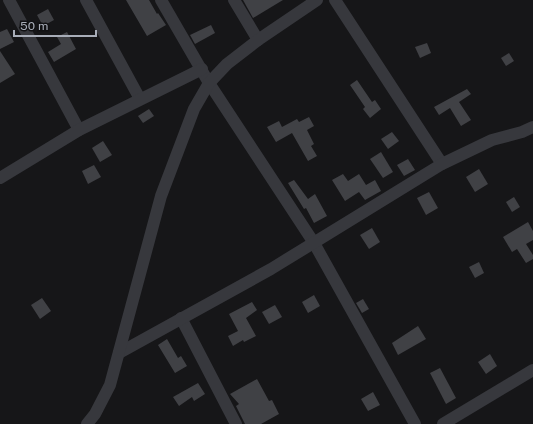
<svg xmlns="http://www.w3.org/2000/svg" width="533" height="424" font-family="'Public Sans',sans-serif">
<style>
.building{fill:#404145}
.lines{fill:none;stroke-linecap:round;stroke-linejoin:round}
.street{stroke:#37383d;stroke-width:12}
</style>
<rect width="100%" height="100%" fill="#161618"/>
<!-- building -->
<g class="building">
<polygon points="126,0 149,0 157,14 158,13 166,25 147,36"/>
<polygon points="243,0 283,0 253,18"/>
<polygon points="48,9 54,20 43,26 37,15"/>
<polygon points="211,25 215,33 195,44 190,35"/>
<polygon points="7,29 14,42 0,49 0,32"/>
<polygon points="67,32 76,49 54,62 48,52 61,44 57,37"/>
<polygon points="427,43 431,53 420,58 415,47"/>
<polygon points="0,51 15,74 0,83"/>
<polygon points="509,53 514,61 506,66 501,58"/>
<polygon points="357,80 372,102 375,100 381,109 370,118 363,109 365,107 350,85"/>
<polygon points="467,89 471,94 459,102 471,120 461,126 450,108 439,115 434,107"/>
<polygon points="149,109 154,116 143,123 138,116"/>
<polygon points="309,117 314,126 307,130 314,144 311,146 317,156 308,161 292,133 276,142 267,127 279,121 282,127 297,119 299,122"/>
<polygon points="392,132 399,141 388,149 381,139"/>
<polygon points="103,141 112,155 100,162 92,148"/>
<polygon points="381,152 393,172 383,178 370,159"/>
<polygon points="408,159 415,170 404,176 397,165"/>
<polygon points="94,165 101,177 88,184 82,171"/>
<polygon points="479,169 488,184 475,192 466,177"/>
<polygon points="343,174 348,181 359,174 366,185 375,180 381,191 365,200 359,192 345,201 332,180"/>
<polygon points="294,180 308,199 315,194 327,216 314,223 306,208 304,209 288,183"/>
<polygon points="429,192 438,208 426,215 417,198"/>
<polygon points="514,197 520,207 512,212 506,202"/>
<polygon points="528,222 533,231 533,240 526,244 533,255 533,259 526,263 517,249 512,252 503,237"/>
<polygon points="372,228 380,242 369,249 360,235"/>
<polygon points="479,262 484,273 475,278 469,267"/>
<polygon points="314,295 320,306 308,313 302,302"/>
<polygon points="42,298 51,311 40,319 31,305"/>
<polygon points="363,299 369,309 362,313 356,303"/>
<polygon points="252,302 257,310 246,318 256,336 244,342 243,340 233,346 228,336 238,331 229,314"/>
<polygon points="275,305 282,317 269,324 262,312"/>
<polygon points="418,326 426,339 398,355 392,343"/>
<polygon points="167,339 178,358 181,356 187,366 175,373 158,345"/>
<polygon points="490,354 497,366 486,374 478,362"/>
<polygon points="440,368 456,398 446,404 430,373"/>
<polygon points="257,379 269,401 272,400 279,414 261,424 245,424 236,406 239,404 230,394"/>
<polygon points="198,383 205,394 194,401 192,397 179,406 173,397"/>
<polygon points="373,392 380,405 368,411 361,399"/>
</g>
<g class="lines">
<!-- street -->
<g class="street">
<polyline points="9,0 79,130"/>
<polyline points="86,0 140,99"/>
<polyline points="161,0 209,83 314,243 415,424"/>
<polyline points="234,0 258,40"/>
<polyline points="335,0 442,164"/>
<polyline points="0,178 79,130 202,69"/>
<polyline points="181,318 236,424"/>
<polyline points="119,353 271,269 442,164 492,140 522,132 533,127"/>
<polyline points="87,424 95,414 110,385 161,196 194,109 209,83 227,64 258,40 317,0"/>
<polyline points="443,424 533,370"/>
</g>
</g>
<!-- scale -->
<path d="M14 30v6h82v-6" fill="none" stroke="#a8adb8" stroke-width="2"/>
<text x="20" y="30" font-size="12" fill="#a8adb8" stroke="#111113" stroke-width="3" paint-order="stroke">50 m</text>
</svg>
